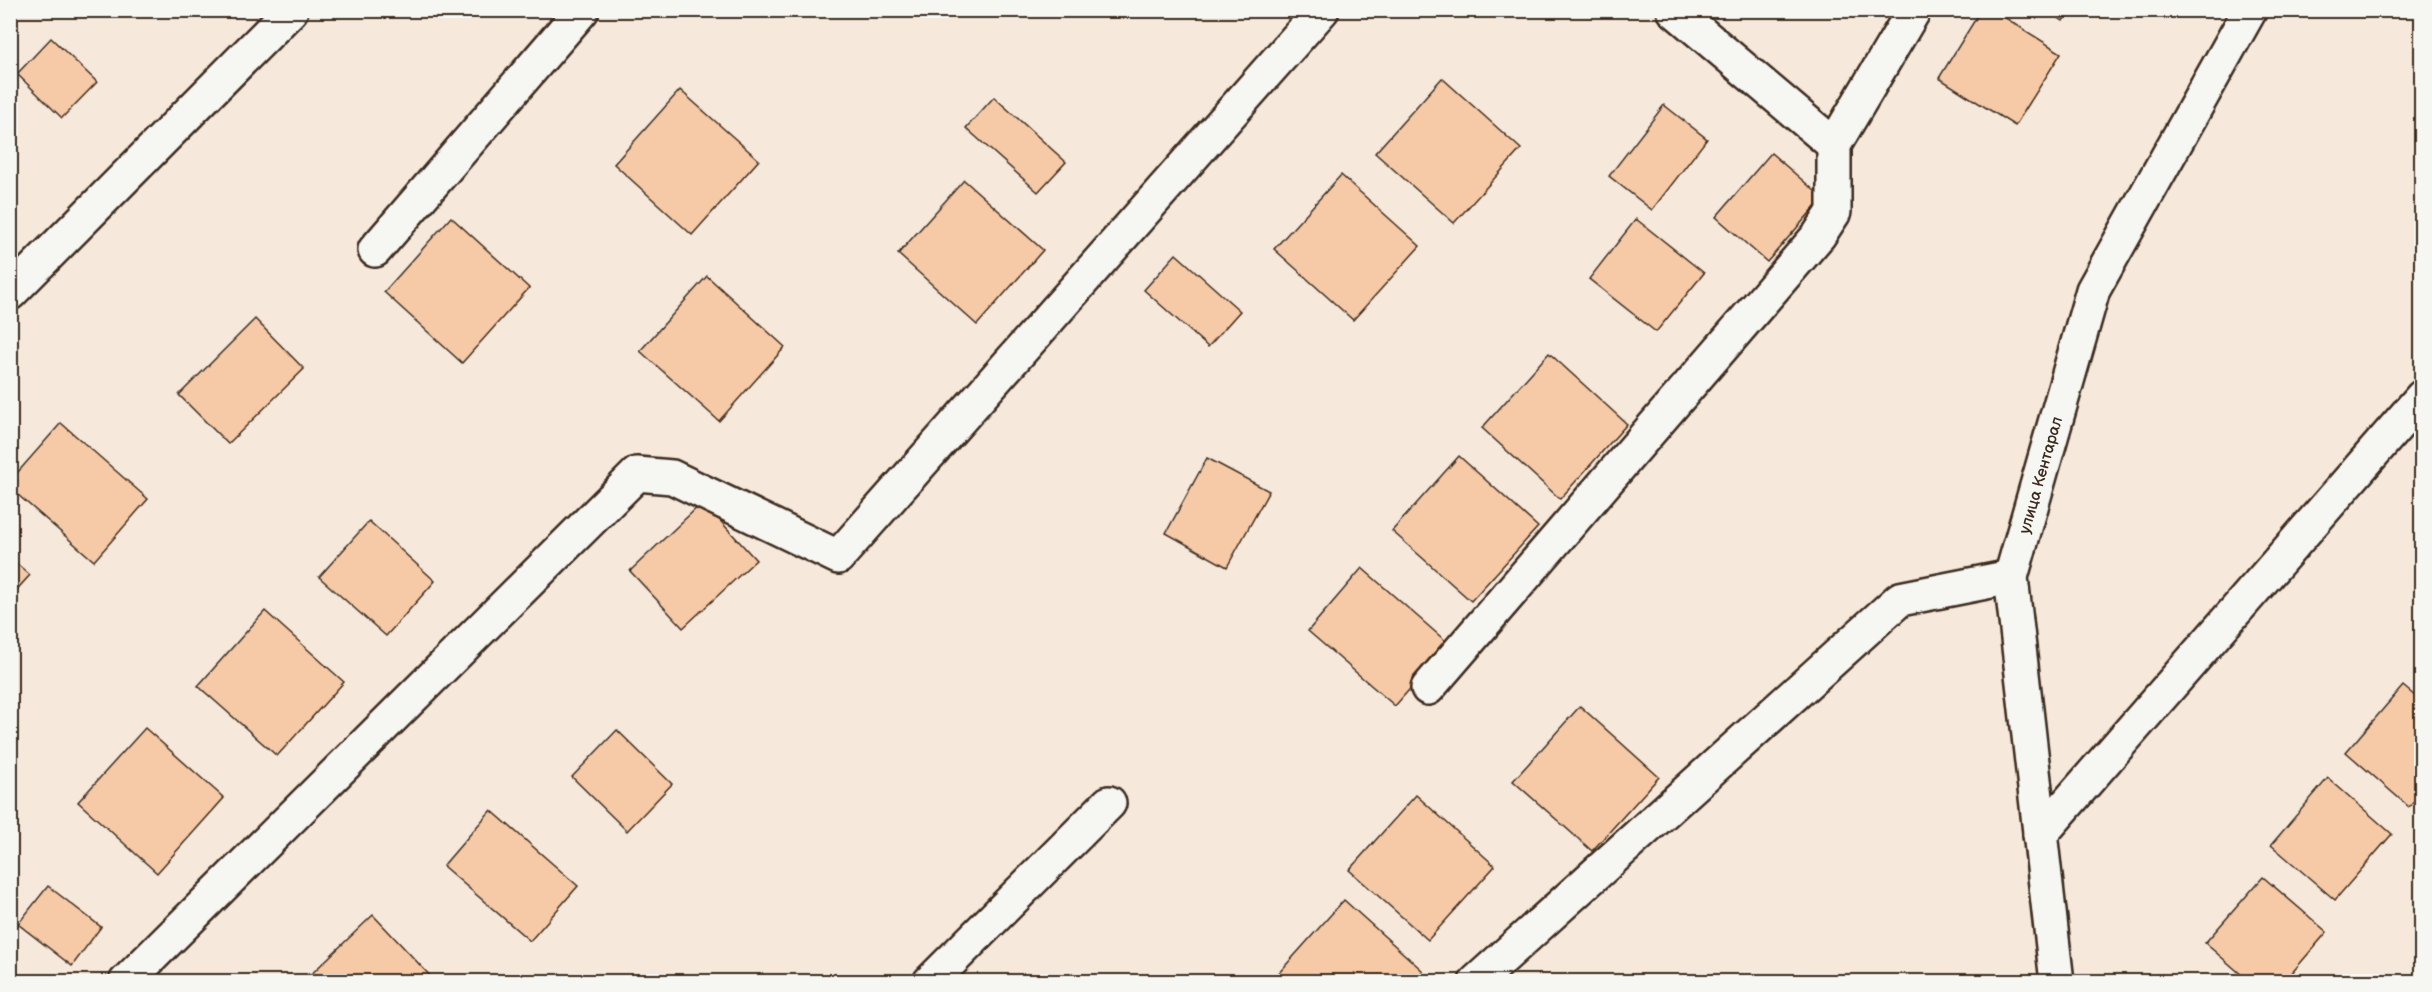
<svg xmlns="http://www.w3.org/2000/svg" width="2432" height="992" font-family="'Balsamiq Sans',sans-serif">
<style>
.building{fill:#f7caa7;stroke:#3b2a1e;stroke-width:1.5}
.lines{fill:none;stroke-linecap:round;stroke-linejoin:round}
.minor-casing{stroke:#3b2a1e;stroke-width:38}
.minor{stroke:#f6f6f2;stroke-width:33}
.labels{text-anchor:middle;stroke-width:6;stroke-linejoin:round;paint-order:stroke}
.street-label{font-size:16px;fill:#3b2a1e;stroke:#f6f6f2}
</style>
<rect width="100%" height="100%" fill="#f6e9dc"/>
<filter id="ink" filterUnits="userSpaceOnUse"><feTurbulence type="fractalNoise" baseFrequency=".0167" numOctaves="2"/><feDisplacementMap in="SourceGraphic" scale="12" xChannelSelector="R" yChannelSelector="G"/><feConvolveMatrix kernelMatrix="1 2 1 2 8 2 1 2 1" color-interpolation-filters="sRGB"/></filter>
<g filter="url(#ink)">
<!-- building -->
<g class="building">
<polygon points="1981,10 1993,10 2061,53 2015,126 1939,78"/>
<polygon points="2047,10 2070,10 2063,21"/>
<polygon points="51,38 97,82 62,118 17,74"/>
<polygon points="1442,78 1521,149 1454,223 1375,153"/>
<polygon points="680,90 759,160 692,235 614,164"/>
<polygon points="994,97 1066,162 1038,192 966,128"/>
<polygon points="1664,105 1707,139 1652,210 1609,176"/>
<polygon points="1771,153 1823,198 1767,262 1716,217"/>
<polygon points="1341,175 1420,246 1353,320 1274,249"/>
<polygon points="964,180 1043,250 977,325 898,254"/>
<polygon points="451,217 529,288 462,363 384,292"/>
<polygon points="1636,219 1704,273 1656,332 1589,279"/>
<polygon points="1176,254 1240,311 1208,347 1144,290"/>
<polygon points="707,276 785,347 719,421 640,351"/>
<polygon points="255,319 304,369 228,444 179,395"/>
<polygon points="1549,353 1627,424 1560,499 1482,428"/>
<polygon points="61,423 148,499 94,561 10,488 10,481"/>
<polygon points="1459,456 1538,527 1471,601 1392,531"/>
<polygon points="1207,458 1269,491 1227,567 1166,533"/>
<polygon points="703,502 756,560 683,628 630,571"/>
<polygon points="369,521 435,581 386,636 319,577"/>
<polygon points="10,558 30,575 10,597"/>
<polygon points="1362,568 1449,644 1395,706 1308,631"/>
<polygon points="265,611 344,682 277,756 198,686"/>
<polygon points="2403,686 2422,702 2422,793 2409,807 2346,752"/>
<polygon points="1580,706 1659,777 1592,851 1513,781"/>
<polygon points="145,728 224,798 157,873 78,802"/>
<polygon points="617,730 672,784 627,831 572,777"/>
<polygon points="2328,778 2392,834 2335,900 2271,845"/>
<polygon points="1416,795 1495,866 1428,940 1349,870"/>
<polygon points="491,810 578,886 530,941 443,866"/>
<polygon points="2263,877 2327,932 2284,982 2250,982 2205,943"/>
<polygon points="48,886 101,927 72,966 18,924"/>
<polygon points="1344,900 1423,971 1413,982 1284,982 1277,975"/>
<polygon points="373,915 436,982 303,982"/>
</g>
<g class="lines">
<defs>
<g id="minor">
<polyline points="1674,10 1834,145"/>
<polyline points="375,250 582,10"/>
<polyline points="10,293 291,10"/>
<polyline points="1428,688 1819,235 1834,212 1834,145 1914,10"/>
<polyline points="2040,835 2422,397"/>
<polyline points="126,982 637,474 672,477 838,557 1322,10"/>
<polyline points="930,982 1109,803"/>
<polyline points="1476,982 1900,599 2011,577"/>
<polyline points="2057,982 2011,577 2093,290 2250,10"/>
</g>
</defs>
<!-- minor casing -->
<use href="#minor" class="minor-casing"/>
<!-- minor -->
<use href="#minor" class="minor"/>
</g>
</g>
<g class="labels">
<!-- street labels -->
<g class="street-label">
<text transform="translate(2040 475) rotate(-74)" y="6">улица Кентарал</text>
</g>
</g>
<!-- margin -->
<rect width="2432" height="992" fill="none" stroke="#f6f6f2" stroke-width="36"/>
<rect x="18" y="18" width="2396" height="956" fill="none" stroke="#3b2a1e" stroke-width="2" filter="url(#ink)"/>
</svg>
